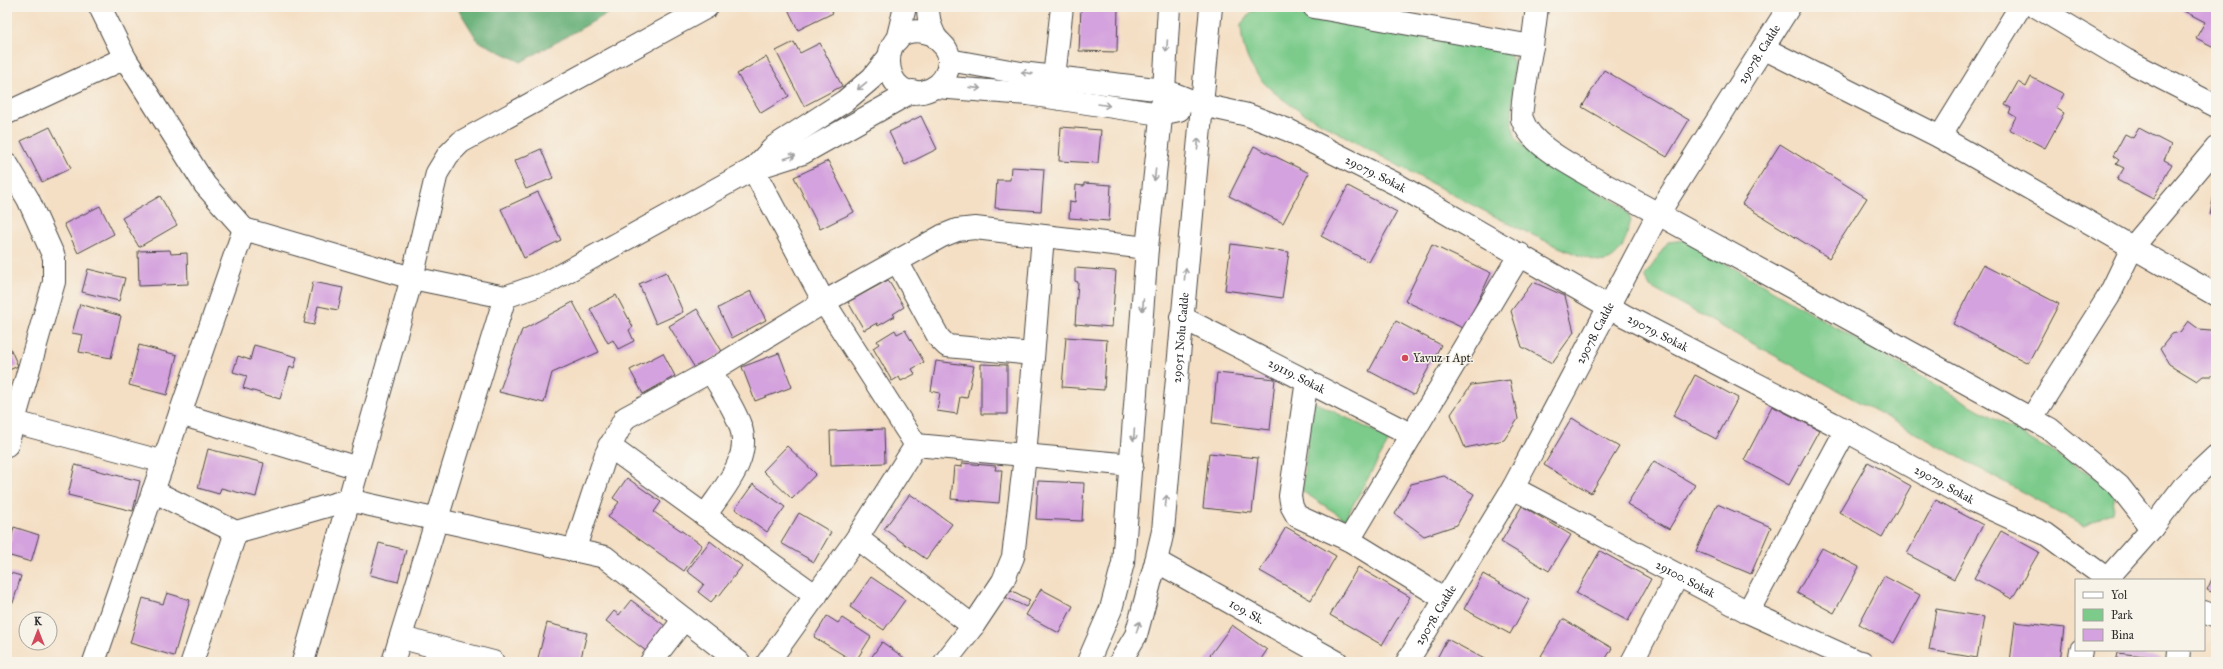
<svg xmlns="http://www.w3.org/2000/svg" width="2223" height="669" font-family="'IM FELL Great Primer',serif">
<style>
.green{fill:#7ccb8b;stroke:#547b5b}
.forest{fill:#65af77;stroke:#486d51}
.building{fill:#d4a2de}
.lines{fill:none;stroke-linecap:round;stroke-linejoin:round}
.minor-casing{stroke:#494642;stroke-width:24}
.major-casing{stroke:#494642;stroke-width:24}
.minor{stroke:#fff;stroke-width:22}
.major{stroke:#fff;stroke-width:22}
.oneway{stroke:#a0a0a0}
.poi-dot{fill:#d1495b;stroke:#f7f3e8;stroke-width:1.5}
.labels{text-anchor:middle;stroke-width:3;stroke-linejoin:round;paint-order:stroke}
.street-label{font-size:12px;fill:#2b2b2b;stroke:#f7f3e8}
.poi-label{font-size:12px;fill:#2b2b2b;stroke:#f7f3e8;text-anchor:start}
</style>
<rect width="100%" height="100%" fill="#f7f3e8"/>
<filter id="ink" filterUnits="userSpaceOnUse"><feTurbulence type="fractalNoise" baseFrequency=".025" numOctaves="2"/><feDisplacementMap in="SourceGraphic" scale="8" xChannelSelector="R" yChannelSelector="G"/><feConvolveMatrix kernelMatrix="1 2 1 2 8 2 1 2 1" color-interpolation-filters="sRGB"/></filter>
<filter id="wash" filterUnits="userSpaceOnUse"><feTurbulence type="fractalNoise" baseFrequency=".012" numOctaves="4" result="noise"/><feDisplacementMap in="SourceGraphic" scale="16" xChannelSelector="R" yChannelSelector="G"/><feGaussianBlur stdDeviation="0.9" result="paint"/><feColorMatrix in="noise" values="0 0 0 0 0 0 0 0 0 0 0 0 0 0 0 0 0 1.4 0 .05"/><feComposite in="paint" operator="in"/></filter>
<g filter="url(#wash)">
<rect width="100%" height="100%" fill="#f4dfc4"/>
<!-- green -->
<g class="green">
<path d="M 1263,7 L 1506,46 L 1514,63 L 1512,124 L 1516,139 L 1532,154 L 1623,206 L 1631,219 C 1627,235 1623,256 1606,261 C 1581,270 1340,133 1301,112 C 1266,88 1242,70 1241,24 L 1251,12 Z"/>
<polygon points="1685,240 2116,489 2112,512 2084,526 1650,287 1645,276 1668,242"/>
<polygon points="1312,401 1390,439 1345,519 1302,491"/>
</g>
<!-- forest -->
<polygon class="forest" points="457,7 619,7 521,62 478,41"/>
<g id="blocks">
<!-- building -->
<g class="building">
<polygon points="787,7 830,7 833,13 798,30"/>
<polygon points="1081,7 1118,7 1117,52 1079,51"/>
<polygon points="2176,7 2216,7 2216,48 2196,38 2205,22"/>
<polygon points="794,42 800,53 820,43 842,86 804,106 776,51"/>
<polygon points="766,57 789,96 761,113 737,74"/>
<polygon points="1604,70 1689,120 1667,157 1582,107"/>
<polygon points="2031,77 2064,94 2056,108 2064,113 2045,148 2009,129 2016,117 2009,113 2011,108 2005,105 2018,82 2026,87"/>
<polygon points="921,116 937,149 905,165 889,132"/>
<polygon points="50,127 71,168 42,182 21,141"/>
<polygon points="1061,127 1101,130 1098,163 1059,161"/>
<polygon points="2139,128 2171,145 2164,160 2172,164 2153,199 2117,180 2124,168 2116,164 2119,160 2113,156 2125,134 2133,138"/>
<polygon points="1780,144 1867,198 1829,258 1742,204"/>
<polygon points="1254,146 1309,173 1283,223 1229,196"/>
<polygon points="541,149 553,178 526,189 514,161"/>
<polygon points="828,161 854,212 820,229 794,177"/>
<polygon points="1011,167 1044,169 1041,211 995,208 997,180 1010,180"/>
<polygon points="1084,183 1111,185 1109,221 1069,218 1070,201 1075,202 1076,185 1084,186"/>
<polygon points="2216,184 2216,216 2210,215"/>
<polygon points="1348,186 1397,212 1369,262 1321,236"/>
<polygon points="538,192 561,240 524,258 501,209"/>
<polygon points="160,196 177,225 139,247 122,218"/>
<polygon points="100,206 114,234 78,253 64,224"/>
<polygon points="1231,244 1289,252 1282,298 1225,290"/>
<polygon points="1432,245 1491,273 1465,329 1405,301"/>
<polygon points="170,250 171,254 187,253 188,284 139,286 138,251"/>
<polygon points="1983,265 2059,304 2028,363 1953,324"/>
<polygon points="1075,268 1116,271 1112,327 1075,324 1078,282 1075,281"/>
<polygon points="88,269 125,278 119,301 82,292"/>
<polygon points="666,272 683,312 656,324 639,284"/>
<polygon points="888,280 904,307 893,314 895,316 878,326 877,323 864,330 848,302"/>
<polygon points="313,282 343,288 338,310 318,306 314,325 304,323"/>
<polygon points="1533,282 1565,296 1574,332 1552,363 1522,347 1511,311"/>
<polygon points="751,291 766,320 732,338 718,308"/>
<polygon points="616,295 633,327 629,330 634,341 618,349 613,340 608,343 590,309"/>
<polygon points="573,302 599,352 552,373 544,403 499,392 522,330"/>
<polygon points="80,304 121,316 111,358 79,352 83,335 72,333"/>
<polygon points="697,309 723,353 695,368 669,326"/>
<polygon points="1396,321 1441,345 1414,395 1369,371"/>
<polygon points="2188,321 2199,329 2210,330 2216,337 2216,372 2212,376 2203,376 2197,381 2169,364 2160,349 2172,334 2180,332"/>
<polygon points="895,330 897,334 905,330 924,362 912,369 915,374 901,381 899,377 892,381 873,348 879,344 877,341"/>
<polygon points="1066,337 1107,340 1104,390 1062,387"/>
<polygon points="7,341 18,366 7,371"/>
<polygon points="139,345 177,355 167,395 129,385"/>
<polygon points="254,345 297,357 294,368 290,366 280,399 243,388 247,376 233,372 238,356 250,360"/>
<polygon points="663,353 675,376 643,394 630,370"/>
<polygon points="779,353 792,387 755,401 742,367"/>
<polygon points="936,361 974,366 967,398 960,397 957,414 937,411 940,393 931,391"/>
<polygon points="981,364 1007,365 1007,414 981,414"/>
<polygon points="1217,373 1275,379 1270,430 1212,423"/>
<polygon points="1695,375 1738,398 1716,439 1673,416"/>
<polygon points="1510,380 1518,419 1504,440 1465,448 1451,414 1471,385"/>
<polygon points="1772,406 1819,430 1789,485 1744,460"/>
<polygon points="1572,418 1619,447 1591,493 1544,465"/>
<polygon points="884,429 885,463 831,465 830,431"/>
<polygon points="787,446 816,474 792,499 763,471"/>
<polygon points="208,449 264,463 256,497 221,488 219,494 198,488"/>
<polygon points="1209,453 1258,458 1252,513 1203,508"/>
<polygon points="1654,461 1695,485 1669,529 1627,504"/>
<polygon points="1868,462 1911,486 1882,537 1839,512"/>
<polygon points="962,463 996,466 995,470 1002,470 999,503 951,499 954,466 962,467"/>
<polygon points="75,465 140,481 133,511 68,495"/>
<polygon points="1444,476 1474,494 1457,525 1424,536 1395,514 1411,484"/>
<polygon points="627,478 661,502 654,512 702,545 684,571 608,517 619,502 613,498"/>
<polygon points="1038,481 1084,483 1082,521 1036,519"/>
<polygon points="753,484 785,507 767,532 735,509"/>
<polygon points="910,494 952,524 926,559 884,529"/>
<polygon points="1936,500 1983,525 1954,579 1907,554"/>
<polygon points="1717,504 1771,527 1751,574 1696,551"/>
<polygon points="1522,506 1571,535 1549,571 1501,542"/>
<polygon points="799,513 831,532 814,562 781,543"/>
<polygon points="14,527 39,535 31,562 7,555"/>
<polygon points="1286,527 1336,556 1311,600 1260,571"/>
<polygon points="2001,531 2039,552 2012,599 1974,578"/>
<polygon points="710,541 742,566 719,596 717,595 711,602 698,592 704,584 687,571"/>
<polygon points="379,543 406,550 398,582 370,575"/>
<polygon points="1822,548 1859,567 1834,613 1797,593"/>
<polygon points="1600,551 1651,579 1628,621 1576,593"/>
<polygon points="1358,567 1410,597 1382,645 1330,615"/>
<polygon points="2216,570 2216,594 2207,590"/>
<polygon points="7,572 21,576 13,603 7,601"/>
<polygon points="1483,574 1529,600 1510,634 1464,609"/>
<polygon points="1884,576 1920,595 1894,643 1859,624"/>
<polygon points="871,577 905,600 884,630 850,607"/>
<polygon points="1007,588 1030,600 1026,607 1003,596"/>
<polygon points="1041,589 1073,606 1059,633 1026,615"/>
<polygon points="167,593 190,600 174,656 130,643 143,598 163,604"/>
<polygon points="631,600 673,632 654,657 606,621 614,611 619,615"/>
<polygon points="1936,609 1984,617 1977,658 1929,650"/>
<polygon points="827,616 838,623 842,618 871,637 855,662 814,637"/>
<polygon points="1563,619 1612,648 1604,662 1551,662 1541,656"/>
<polygon points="2015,622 2064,628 2060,662 2010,662"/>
<polygon points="547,623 587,633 580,662 537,662"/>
<polygon points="1232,625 1267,650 1259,662 1205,662"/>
<polygon points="1447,639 1490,662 1435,662"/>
<polygon points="882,642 910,662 868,662"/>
<polygon points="2118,653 2161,658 2160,662 2116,662"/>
</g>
</g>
</g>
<g filter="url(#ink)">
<use href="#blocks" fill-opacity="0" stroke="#494642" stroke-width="1"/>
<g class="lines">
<defs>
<g id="minor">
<polyline points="100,7 125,58 205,185 244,229 412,278 505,297 548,282 753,169 803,153 913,91"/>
<path d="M 928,7 C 928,16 930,26 934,34 C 938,44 950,45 949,62 C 948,74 942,84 931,89 C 878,113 871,11 934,35"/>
<path d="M 1314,7 L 1532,46 C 1530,56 1520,113 1522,119 C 1531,147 1576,167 1600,182 L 2050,429 L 2119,486 L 2152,528"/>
<polyline points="2037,7 2126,60 2216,106"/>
<polyline points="897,40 905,7"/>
<polyline points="1532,46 1537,7"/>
<polyline points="1763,48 1940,137 2216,295"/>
<path id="s1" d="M 949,60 L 1021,73 L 1164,90 L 1202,105 L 1248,115 L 1288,130 L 1396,184 L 1625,316 L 1832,423 L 1974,501 L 2046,534 L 2106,578 L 2112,580"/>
<polyline points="1054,77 1062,7"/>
<polyline points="936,87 1028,94 1160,114 1179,110"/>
<polyline points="7,113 125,58"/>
<polyline points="1940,137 2020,7"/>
<polyline points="7,164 28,199 54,257 54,282 7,445"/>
<polyline points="754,168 775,146 845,101 872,78 888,58"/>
<polyline points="753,169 824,302 942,236 957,230 975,228 1147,248"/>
<polyline points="897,261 939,338 947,346 1033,354"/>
<path id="s2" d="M 1181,317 L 1412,435"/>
<polyline points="1307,380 1290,496 1292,507 1297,516 1349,540 1445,599"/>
<polyline points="180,414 358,468"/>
<polyline points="2031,419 2109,296 2132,248 2216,148"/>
<polyline points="7,420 164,462"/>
<polyline points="609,446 816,596"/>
<path id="s3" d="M 1513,488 L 1748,612 L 1856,661 L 1862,662"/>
<polyline points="153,491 236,532 348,500 605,557 739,662"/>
<path d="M 705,516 C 722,490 753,458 740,425 C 733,406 720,388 711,371"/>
<polyline points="857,538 973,626 945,662"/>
<polyline points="1349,540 1520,254"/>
<polyline points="574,551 606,454 625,418 711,371 824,302 916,445"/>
<path id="s4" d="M 1156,561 L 1337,662"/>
<polyline points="2106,580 2152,528 2184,486 2216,456"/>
<polyline points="1748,612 1846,430"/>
<polyline points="2204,612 2216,617"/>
<polyline points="973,626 1003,581 1013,557 1025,456 1043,236"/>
<polyline points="402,638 493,662"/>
<polyline points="94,662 244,229"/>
<polyline points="192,662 236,532"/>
<polyline points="303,662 412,278 437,173 448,155 461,142 707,7"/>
<polyline points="393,662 505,297"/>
<polyline points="651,662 684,619"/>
<polyline points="768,662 857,538 916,445 1132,465"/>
<path id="s5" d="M 1407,662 L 1513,488 L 1658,214 L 1789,7"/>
<polyline points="1632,662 1678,575"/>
<polyline points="2079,662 2081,650"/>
<polyline points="2178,662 2179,650"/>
</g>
<g id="major">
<polyline points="1088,662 1111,609 1123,563 1147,248 1164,90 1169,7"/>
<path id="s6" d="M 1120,662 L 1136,635 L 1156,561 L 1163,531 L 1211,7"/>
</g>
</defs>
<!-- minor casing -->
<use href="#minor" class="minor-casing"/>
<!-- major casing -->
<use href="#major" class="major-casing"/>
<!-- minor -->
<use href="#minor" class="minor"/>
<!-- major -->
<use href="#major" class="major"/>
</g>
<!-- one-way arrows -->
<defs><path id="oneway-shaft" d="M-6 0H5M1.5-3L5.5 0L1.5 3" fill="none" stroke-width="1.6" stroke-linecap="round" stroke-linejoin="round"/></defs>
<g class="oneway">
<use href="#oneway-shaft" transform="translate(1167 46) rotate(94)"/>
<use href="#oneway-shaft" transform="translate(1027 73) rotate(-172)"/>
<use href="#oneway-shaft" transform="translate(862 86) rotate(140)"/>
<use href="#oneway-shaft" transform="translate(975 88) rotate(6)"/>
<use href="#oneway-shaft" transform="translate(1104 105) rotate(9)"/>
<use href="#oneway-shaft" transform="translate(1198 144) rotate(-84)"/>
<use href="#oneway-shaft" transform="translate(790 157) rotate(-18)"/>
<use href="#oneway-shaft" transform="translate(1155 175) rotate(96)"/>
<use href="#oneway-shaft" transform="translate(1185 274) rotate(-84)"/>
<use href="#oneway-shaft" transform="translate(1143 305) rotate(94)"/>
<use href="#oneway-shaft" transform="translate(1134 435) rotate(94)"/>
<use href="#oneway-shaft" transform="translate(1166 501) rotate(-84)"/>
<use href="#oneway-shaft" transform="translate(1138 627) rotate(-74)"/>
</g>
</g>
<!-- markers -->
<circle class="poi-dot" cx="1405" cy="358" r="4"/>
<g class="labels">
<!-- street labels -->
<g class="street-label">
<text dy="4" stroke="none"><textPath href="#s5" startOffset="703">29078. Cadde</textPath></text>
<text dy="4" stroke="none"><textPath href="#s1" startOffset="446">29079. Sokak</textPath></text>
<text dy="4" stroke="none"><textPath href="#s5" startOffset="379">29078. Cadde</textPath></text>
<text dy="4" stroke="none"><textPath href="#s1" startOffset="770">29079. Sokak</textPath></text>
<text dy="4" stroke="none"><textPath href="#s6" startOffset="333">29051 Nolu Cadde</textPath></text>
<text dy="4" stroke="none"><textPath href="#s2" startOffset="130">29119. Sokak</textPath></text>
<text dy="4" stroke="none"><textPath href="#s1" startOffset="1094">29079. Sokak</textPath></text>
<text dy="4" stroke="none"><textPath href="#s3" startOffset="195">29100. Sokak</textPath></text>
<text dy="4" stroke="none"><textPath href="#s4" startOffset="104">109. Sk.</textPath></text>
<text dy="4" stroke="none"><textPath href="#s5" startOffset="55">29078. Cadde</textPath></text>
</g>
<!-- poi labels -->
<g class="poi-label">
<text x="1413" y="362">Yavuz 1 Apt.</text>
</g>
</g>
<!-- margin -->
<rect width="2223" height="669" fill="none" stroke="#f7f3e8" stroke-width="24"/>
<!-- legend -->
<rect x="2075" y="579" width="130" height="72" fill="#f7f3e8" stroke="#a5a39c"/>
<rect x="2083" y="592" width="20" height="6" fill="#ffffff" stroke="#a5a39c"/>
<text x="2111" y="599" font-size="12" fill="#2b2b2b">Yol</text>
<rect x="2083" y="609" width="20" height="12" fill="#7ccb8b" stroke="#a5a39c"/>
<text x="2111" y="619" font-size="12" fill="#2b2b2b">Park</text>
<rect x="2083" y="629" width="20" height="12" fill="#d4a2de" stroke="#a5a39c"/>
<text x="2111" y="639" font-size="12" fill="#2b2b2b">Bina</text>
<!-- north arrow -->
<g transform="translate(38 631)"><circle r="19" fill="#f7f3e8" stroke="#a5a39c"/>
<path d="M0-3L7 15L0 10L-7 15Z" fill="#d1495b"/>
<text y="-6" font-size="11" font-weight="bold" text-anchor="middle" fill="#2b2b2b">K</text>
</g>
</svg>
